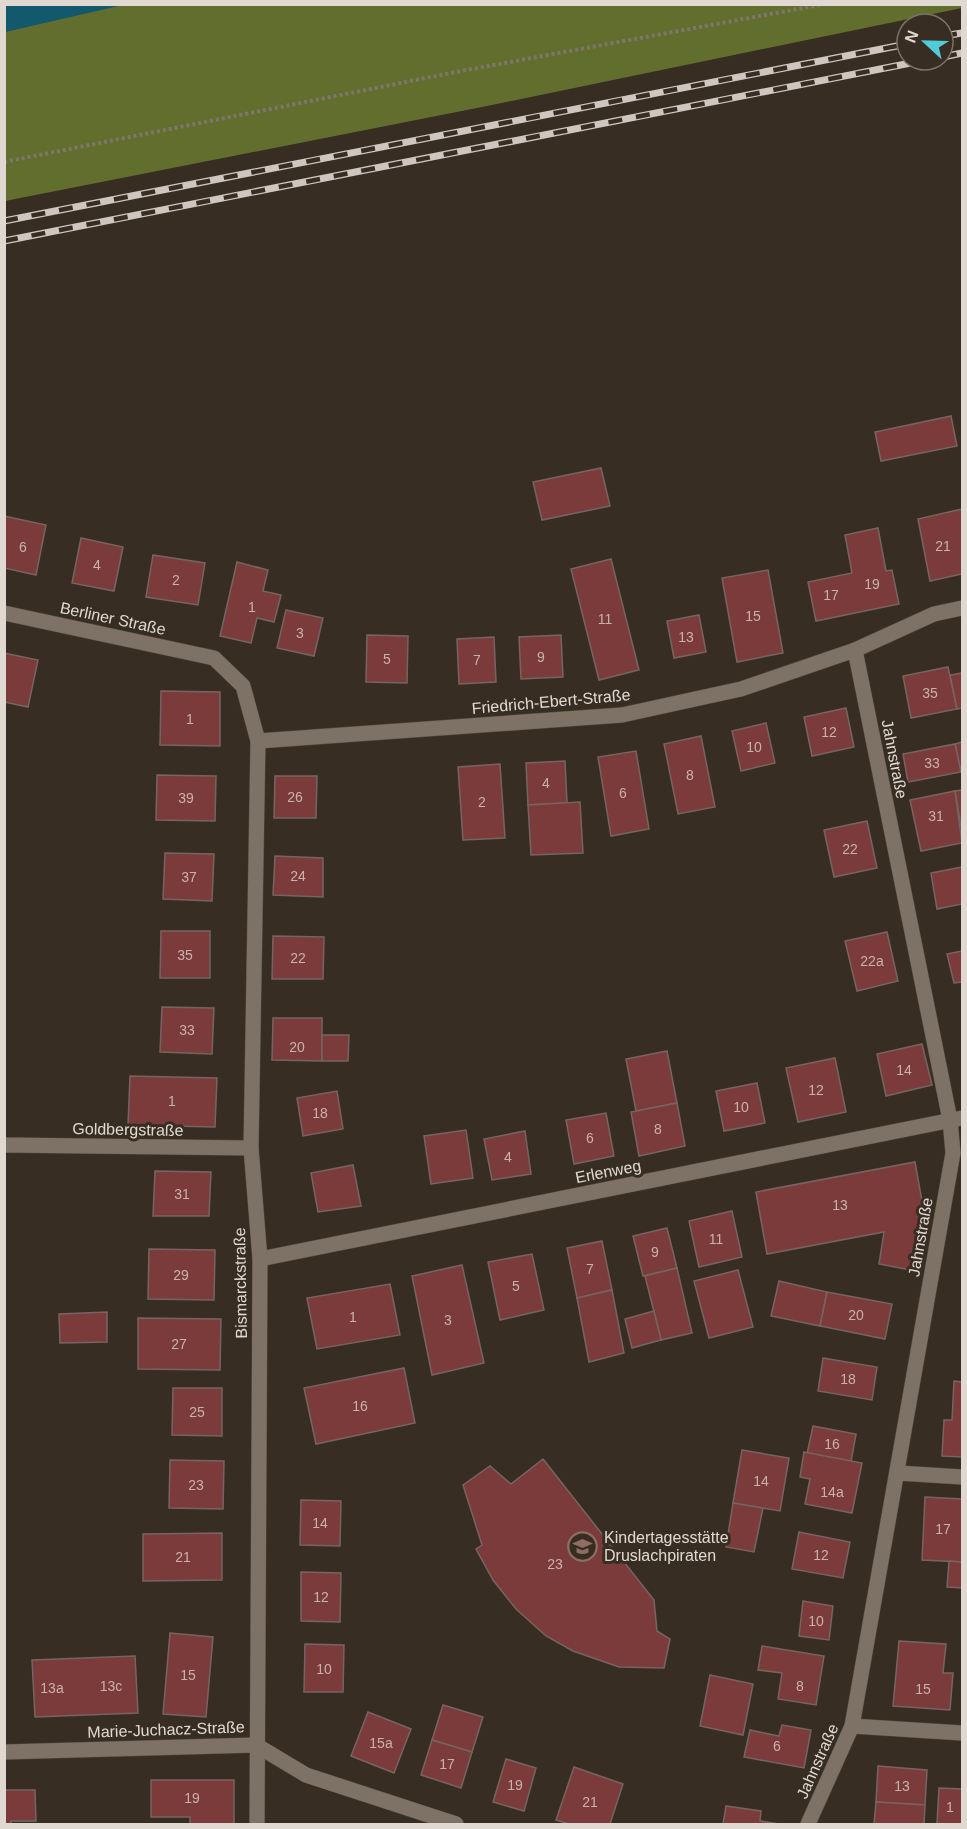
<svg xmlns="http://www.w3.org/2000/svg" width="967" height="1829" font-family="Helvetica,sans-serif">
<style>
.forest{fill:#626e2d}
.water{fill:#13596d}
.building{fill:#7c3b3b;stroke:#766463;stroke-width:1.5}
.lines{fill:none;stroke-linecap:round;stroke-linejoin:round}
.minor-casing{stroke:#51483f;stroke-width:16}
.path{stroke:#7f756c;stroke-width:4;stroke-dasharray:3 3;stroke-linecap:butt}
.minor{stroke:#7e7165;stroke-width:15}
.rail-casing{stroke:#cec6bf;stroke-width:7}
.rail{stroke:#382d22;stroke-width:4.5;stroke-dasharray:14;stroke-linecap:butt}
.labels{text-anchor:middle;stroke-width:6;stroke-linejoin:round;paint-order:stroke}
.number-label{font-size:14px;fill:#c7b2ac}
.street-label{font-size:16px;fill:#e0d9d2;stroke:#382d22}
.poi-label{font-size:16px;fill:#e0d9d2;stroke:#382d22;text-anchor:start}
</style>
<rect width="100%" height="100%" fill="#382d22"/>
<!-- forest -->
<polygon class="forest" points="123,4 962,5 962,8 482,107 5,201 4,32"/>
<!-- water -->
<polygon class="water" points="5,4 123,4 123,5 5,32"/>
<!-- building -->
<g class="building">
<polygon points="951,416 957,446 881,461 875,432"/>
<polygon points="601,468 610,506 542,520 533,482"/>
<polygon points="962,509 962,574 930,581 918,519"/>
<polygon points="4,516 46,525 36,575 4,568"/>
<polygon points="878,528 886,571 892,570 899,604 816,621 808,582 852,573 845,535"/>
<polygon points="81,538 123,547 114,591 72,583"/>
<polygon points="153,555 205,563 198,605 146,597"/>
<polygon points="611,559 639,670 599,680 571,569"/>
<polygon points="237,562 268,570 263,591 281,595 274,622 257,618 251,643 220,636"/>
<polygon points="768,570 783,653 737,662 722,578"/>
<polygon points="286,610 323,618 314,656 277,648"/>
<polygon points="699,615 706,652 674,658 667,621"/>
<polygon points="367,635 408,636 407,683 366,682"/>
<polygon points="561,635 563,677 521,679 519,637"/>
<polygon points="494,637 496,682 459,684 457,639"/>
<polygon points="4,653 38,660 28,707 4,702"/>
<polygon points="948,667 957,709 911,718 903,676"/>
<polygon points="962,673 962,708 957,709 950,675"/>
<polygon points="161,691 220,692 220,746 160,745"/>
<polygon points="846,708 854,747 812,756 804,717"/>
<polygon points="766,723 775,763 741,771 732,731"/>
<polygon points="701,736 715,807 678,814 664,744"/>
<polygon points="962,742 962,772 961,772 955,744"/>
<polygon points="955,744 961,772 908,782 903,754"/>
<polygon points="636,751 649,829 611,836 598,757"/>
<polygon points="565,761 567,803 528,805 526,763"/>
<polygon points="500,764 505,838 463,840 458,767"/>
<polygon points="157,775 216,776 215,821 156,820"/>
<polygon points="275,776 317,776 316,818 274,818"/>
<polygon points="962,790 962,832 955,791"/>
<polygon points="955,791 962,843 921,851 910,800"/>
<polygon points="580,802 583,853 531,855 528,805"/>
<polygon points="867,821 877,868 834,877 824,830"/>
<polygon points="165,853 214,854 212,901 163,899"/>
<polygon points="275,856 323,858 323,897 273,895"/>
<polygon points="962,867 962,904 937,909 931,873"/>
<polygon points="161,931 210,931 210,978 160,978"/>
<polygon points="887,932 898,981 857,991 845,941"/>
<polygon points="273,936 324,937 323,979 272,979"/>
<polygon points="962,951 962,982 954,983 947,954"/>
<polygon points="162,1007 214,1008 212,1054 160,1052"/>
<polygon points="273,1018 322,1018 322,1061 272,1060"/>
<polygon points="322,1035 349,1035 348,1061 322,1061"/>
<polygon points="922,1044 932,1085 886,1096 877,1054"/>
<polygon points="667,1051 677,1103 636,1111 626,1059"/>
<polygon points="835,1058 846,1112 798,1122 786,1068"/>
<polygon points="130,1076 217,1078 215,1127 128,1125"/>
<polygon points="757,1083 765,1123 724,1131 716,1091"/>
<polygon points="337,1091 343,1129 303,1136 297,1098"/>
<polygon points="677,1103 685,1146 639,1156 631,1112"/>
<polygon points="606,1113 614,1156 574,1164 566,1120"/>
<polygon points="466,1130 473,1178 431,1184 424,1136"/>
<polygon points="525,1131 531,1174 492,1180 484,1139"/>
<polygon points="915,1162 925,1218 916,1271 879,1264 884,1232 767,1254 756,1192"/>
<polygon points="353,1165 361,1206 318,1212 311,1173"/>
<polygon points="155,1171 211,1172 209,1216 153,1216"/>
<polygon points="732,1211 742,1257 699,1267 689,1221"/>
<polygon points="667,1228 677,1268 643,1276 633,1236"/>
<polygon points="602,1241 612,1290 577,1298 567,1248"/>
<polygon points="149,1249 215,1250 214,1300 148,1299"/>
<polygon points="532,1254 544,1310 500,1320 488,1262"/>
<polygon points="462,1265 484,1363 432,1375 412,1276"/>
<polygon points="677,1268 692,1333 661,1340 645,1276"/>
<polygon points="738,1270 753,1327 709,1338 694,1281"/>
<polygon points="779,1281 827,1292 820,1326 771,1316"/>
<polygon points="390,1284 400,1335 317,1349 307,1298"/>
<polygon points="612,1290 624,1353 589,1362 577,1298"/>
<polygon points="827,1292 892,1304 885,1339 820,1326"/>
<polygon points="654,1311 661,1340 632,1348 625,1319"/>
<polygon points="107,1312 107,1342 60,1343 59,1314"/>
<polygon points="138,1318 221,1319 220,1370 138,1369"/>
<polygon points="823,1358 877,1367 872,1400 818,1391"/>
<polygon points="404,1368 415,1423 316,1444 304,1388"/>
<polygon points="954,1381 962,1382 962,1457 942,1456 944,1420 952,1420"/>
<polygon points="173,1388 222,1388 222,1436 172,1435"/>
<polygon points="813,1426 856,1434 851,1462 807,1454"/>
<polygon points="742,1450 789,1458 780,1511 733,1503"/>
<polygon points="804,1452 862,1463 852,1513 805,1504 810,1479 800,1477"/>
<polygon points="543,1459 654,1600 657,1631 670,1639 664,1668 619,1667 573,1651 546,1636 516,1609 493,1580 476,1549 482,1545 463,1485 490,1466 511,1484"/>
<polygon points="170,1460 224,1461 223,1509 169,1508"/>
<polygon points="925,1497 962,1499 962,1562 922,1560"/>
<polygon points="301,1500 341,1501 340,1546 300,1545"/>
<polygon points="733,1503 763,1508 754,1552 726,1547"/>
<polygon points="799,1532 850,1542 843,1578 792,1569"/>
<polygon points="222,1533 222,1580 143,1581 143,1534"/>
<polygon points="949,1561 962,1562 962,1588 947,1587"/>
<polygon points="301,1572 341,1573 340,1622 301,1621"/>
<polygon points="803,1601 833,1606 829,1640 799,1636"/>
<polygon points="170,1633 213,1637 206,1717 163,1714"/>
<polygon points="899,1641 946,1644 943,1673 953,1673 950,1710 893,1706"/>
<polygon points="305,1644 344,1645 343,1692 304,1692"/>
<polygon points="762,1646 824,1656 816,1705 778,1699 782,1673 758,1670"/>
<polygon points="135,1656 138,1713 35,1717 32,1660"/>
<polygon points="710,1675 753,1684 743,1735 700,1726"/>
<polygon points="443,1705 483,1717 472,1752 432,1740"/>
<polygon points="368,1712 411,1729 394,1773 351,1756"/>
<polygon points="782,1725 811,1730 804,1768 744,1757 750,1730 779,1736"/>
<polygon points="432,1740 472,1752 461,1788 421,1775"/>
<polygon points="506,1759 536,1768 524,1811 493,1802"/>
<polygon points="878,1766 927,1770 925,1805 876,1802"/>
<polygon points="574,1767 623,1784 610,1824 569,1824 556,1820"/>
<polygon points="151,1780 234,1780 234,1824 190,1824 190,1817 151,1817"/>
<polygon points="939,1788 962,1789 962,1824 937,1824"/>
<polygon points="4,1790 35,1790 36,1821 11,1821 11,1824 4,1824"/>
<polygon points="876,1802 925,1805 924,1824 874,1824"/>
<polygon points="726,1806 761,1811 760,1821 779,1824 723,1824"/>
</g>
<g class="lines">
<defs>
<g id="minor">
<polyline points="4,613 214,658 243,686 258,741 622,715 741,689 855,650 934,614 962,608"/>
<polyline points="4,1145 251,1148"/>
<polyline points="260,1259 962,1118"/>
<polyline points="898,1473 962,1477"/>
<polyline points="852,1726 962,1733"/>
<polyline points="4,1752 256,1745 306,1775 456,1824"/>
<polyline points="257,1824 260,1259 251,1148 258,741"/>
<polyline points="808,1824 852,1726 953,1153 950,1120 855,650"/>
</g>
</defs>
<!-- minor casing -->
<use href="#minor" class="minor-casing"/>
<!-- path -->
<polyline class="path" points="4,162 461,71 825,4"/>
<!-- minor -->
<use href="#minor" class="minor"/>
<defs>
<g id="rail">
<polyline points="943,36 962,33"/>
<polyline points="943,57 962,53"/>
<polyline points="4,221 907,44"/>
<polyline points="4,241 926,60"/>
</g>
</defs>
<!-- rail casing -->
<use href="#rail" class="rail-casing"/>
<!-- rail -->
<use href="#rail" class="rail"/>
</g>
<!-- icons -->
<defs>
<symbol id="school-ring" viewBox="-11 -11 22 22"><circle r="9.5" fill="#382d22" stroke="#8d6e63" stroke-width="1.5"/><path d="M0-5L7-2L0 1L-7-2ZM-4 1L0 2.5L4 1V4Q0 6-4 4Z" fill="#8d6e63"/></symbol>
</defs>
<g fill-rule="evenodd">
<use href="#school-ring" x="566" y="1530" width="33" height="33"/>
</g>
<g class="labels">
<!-- number labels -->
<g class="number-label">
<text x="943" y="551">21</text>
<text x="23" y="552">6</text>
<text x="97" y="570">4</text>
<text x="176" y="585">2</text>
<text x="872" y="589">19</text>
<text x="831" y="600">17</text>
<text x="252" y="612">1</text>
<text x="753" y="621">15</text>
<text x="605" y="624">11</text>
<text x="300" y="638">3</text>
<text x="686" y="642">13</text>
<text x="541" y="662">9</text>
<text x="387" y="664">5</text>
<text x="477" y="665">7</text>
<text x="930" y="698">35</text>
<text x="190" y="724">1</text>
<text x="829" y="737">12</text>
<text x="754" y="752">10</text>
<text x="932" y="768">33</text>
<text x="690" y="780">8</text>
<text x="546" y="788">4</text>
<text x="623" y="798">6</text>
<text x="295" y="802">26</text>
<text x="186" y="803">39</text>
<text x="482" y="807">2</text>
<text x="936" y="821">31</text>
<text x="850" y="854">22</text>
<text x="298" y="881">24</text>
<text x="189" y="882">37</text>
<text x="185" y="960">35</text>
<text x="298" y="963">22</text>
<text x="872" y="966">22a</text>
<text x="187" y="1035">33</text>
<text x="297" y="1052">20</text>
<text x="904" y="1075">14</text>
<text x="816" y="1095">12</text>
<text x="172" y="1106">1</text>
<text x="741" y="1112">10</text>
<text x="320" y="1118">18</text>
<text x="658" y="1134">8</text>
<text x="590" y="1143">6</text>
<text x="508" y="1162">4</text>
<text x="182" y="1199">31</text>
<text x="840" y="1210">13</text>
<text x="716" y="1244">11</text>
<text x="655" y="1257">9</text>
<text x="590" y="1274">7</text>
<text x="181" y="1280">29</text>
<text x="516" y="1291">5</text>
<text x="856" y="1320">20</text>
<text x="353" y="1322">1</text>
<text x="448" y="1325">3</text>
<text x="179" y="1349">27</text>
<text x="848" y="1384">18</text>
<text x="360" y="1411">16</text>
<text x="197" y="1417">25</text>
<text x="832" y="1449">16</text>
<text x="761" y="1486">14</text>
<text x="196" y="1490">23</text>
<text x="832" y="1497">14a</text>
<text x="320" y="1528">14</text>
<text x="943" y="1534">17</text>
<text x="821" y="1560">12</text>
<text x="183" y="1562">21</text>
<text x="555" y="1569">23</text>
<text x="321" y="1602">12</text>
<text x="816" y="1626">10</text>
<text x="324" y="1674">10</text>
<text x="188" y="1680">15</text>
<text x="111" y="1691">13c</text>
<text x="800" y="1691">8</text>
<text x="52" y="1693">13a</text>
<text x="923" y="1694">15</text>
<text x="381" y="1748">15a</text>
<text x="777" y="1751">6</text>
<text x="447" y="1769">17</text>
<text x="515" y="1790">19</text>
<text x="902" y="1791">13</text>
<text x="192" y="1803">19</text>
<text x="590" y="1807">21</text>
<text x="950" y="1812">1</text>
</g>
<!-- street labels -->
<g class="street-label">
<text transform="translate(113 618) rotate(12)" y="6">Berliner Straße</text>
<text transform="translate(551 701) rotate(-5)" y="6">Friedrich-Ebert-Straße</text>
<text transform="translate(895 759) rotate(79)" y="6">Jahnstraße</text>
<text transform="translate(128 1129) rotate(1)" y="6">Goldbergstraße</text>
<text transform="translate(608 1171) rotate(-11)" y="6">Erlenweg</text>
<text transform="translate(920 1237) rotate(-80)" y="6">Jahnstraße</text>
<text transform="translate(240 1283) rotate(-91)" y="6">Bismarckstraße</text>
<text transform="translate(166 1729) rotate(-2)" y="6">Marie-Juchacz-Straße</text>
<text transform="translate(817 1761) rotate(-66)" y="6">Jahnstraße</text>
</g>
<!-- poi labels -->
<g class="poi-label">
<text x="604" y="1543">Kindertagesstätte<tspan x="604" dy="18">Druslachpiraten</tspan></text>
</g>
</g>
<!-- border -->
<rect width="967" height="1829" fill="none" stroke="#e0d9d2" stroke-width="12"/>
<!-- north arrow -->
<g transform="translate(925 42) rotate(292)"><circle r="28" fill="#382d22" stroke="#7b7268" stroke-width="1.5"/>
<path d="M0-4.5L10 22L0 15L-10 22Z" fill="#52cbd9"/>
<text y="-9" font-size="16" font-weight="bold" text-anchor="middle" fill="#e0d9d2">N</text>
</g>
</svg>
